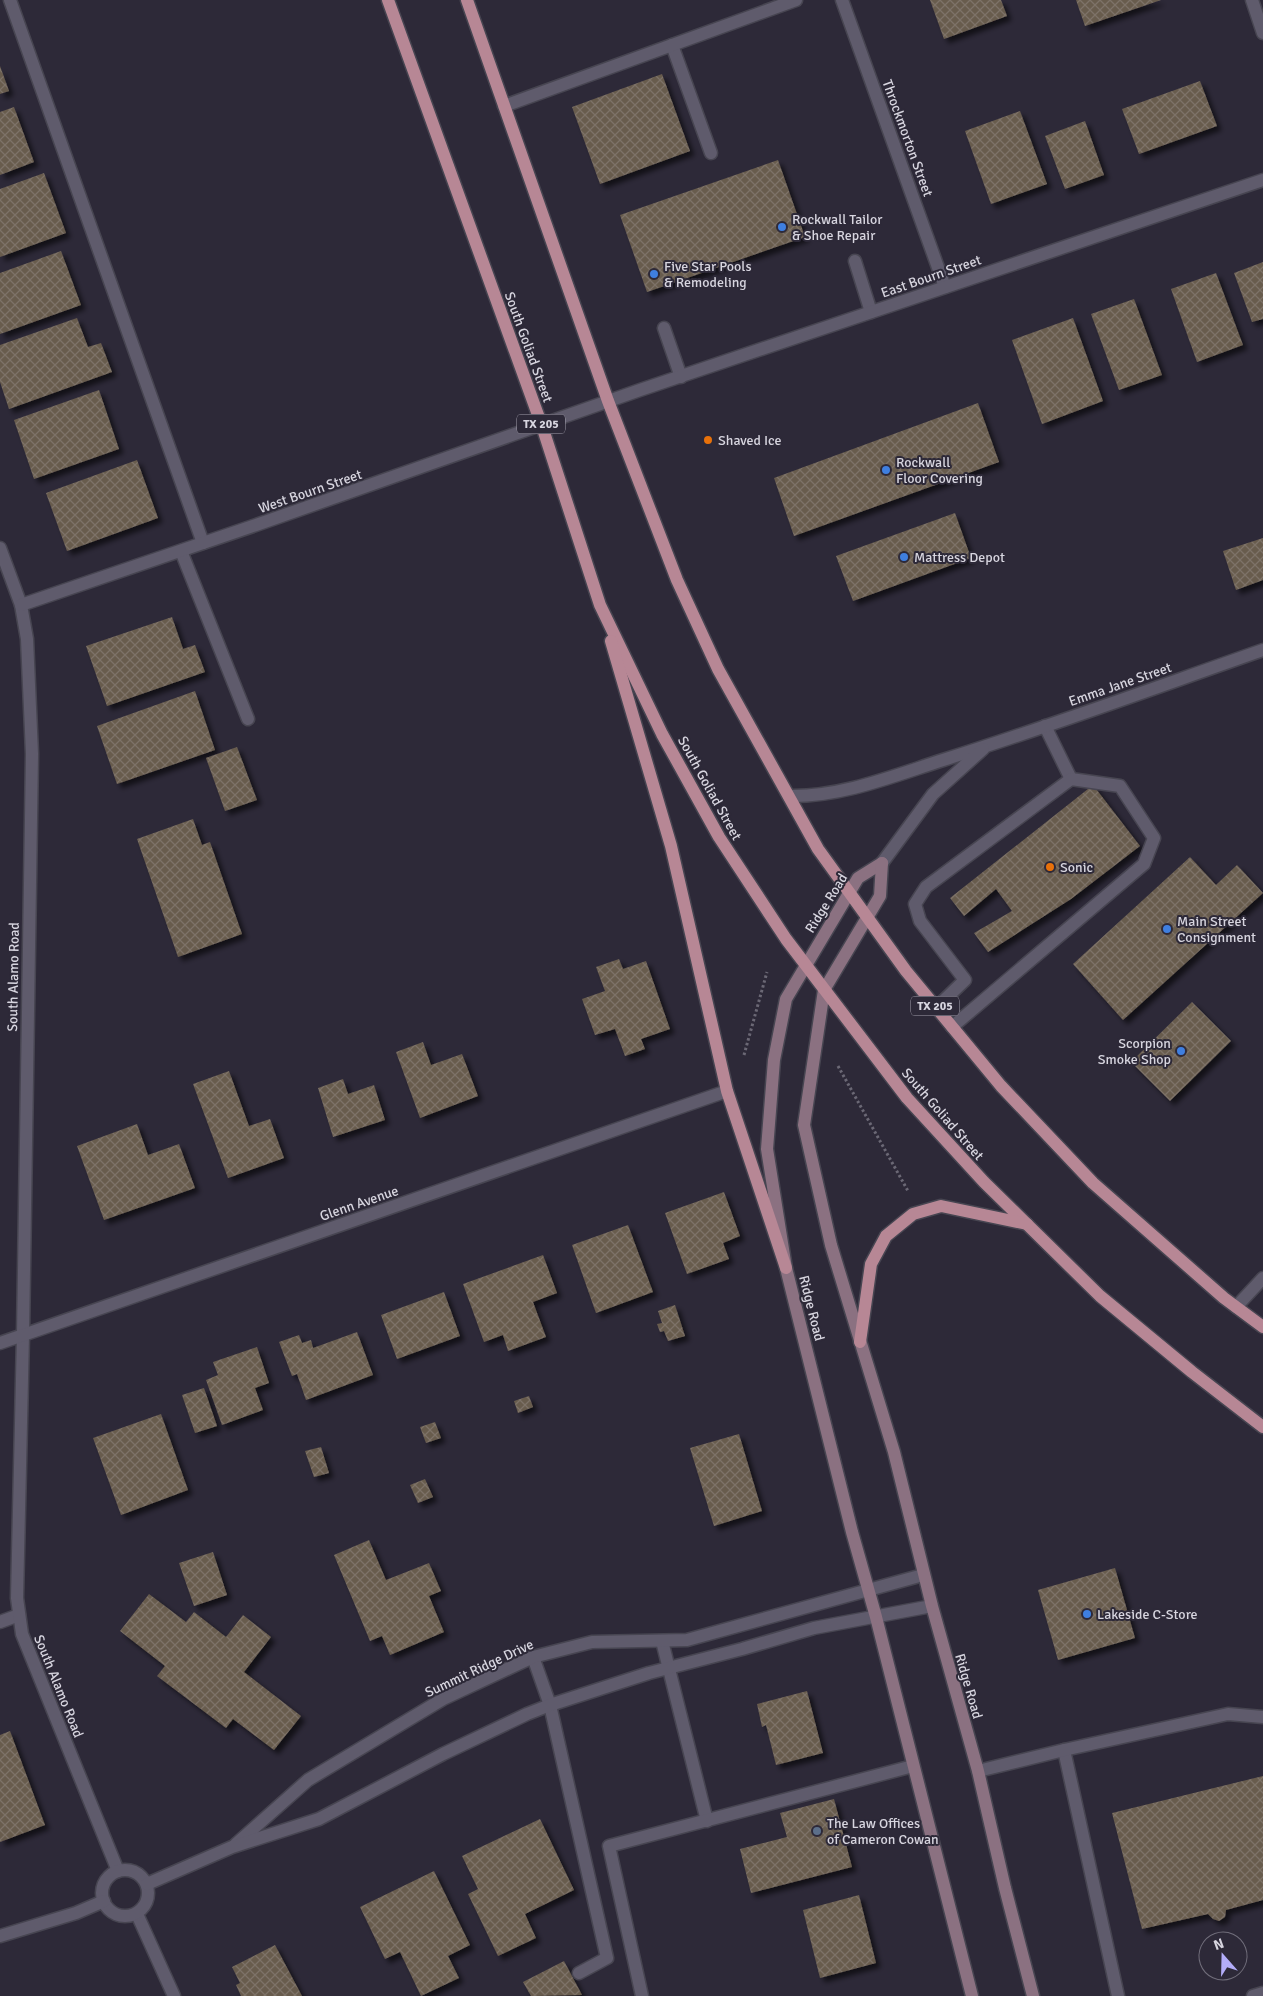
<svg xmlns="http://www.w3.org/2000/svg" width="1263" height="1996" font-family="Signika,sans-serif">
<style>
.building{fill:url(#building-cross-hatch);filter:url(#shadow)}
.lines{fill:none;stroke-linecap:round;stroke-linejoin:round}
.service-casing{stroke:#474551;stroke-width:15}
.minor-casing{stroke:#474551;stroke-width:15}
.tertiary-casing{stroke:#474551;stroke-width:15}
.secondary-casing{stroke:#474551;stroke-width:15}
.primary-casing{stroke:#474551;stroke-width:15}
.path{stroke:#6b6875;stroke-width:3;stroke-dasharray:2.5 2.5;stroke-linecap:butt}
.service{stroke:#5f5b6c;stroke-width:12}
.minor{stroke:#5f5b6c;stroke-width:12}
.tertiary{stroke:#5f5b6c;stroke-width:12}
.secondary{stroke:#8b7181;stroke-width:12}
.primary{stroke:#b78795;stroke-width:12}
.shop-dot{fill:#3f7fe0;stroke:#2d2938;stroke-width:2}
.food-dot{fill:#e8710a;stroke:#2d2938;stroke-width:2}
.service-dot{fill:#5c6f8a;stroke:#2d2938;stroke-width:2}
.labels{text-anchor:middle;stroke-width:4;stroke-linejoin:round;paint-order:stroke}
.shield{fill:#2d2938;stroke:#a4a1ad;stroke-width:1}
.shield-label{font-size:12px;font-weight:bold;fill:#d7d5df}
.street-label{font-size:14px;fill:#d7d5df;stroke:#2d2938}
.poi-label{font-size:14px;fill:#d7d5df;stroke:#2d2938;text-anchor:start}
</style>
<defs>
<pattern id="building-cross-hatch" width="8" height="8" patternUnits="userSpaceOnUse" patternTransform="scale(1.25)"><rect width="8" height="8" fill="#685c4e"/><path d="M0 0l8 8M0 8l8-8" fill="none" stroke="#7d7267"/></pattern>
<filter id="shadow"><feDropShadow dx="4.5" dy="4.5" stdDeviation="2.5" flood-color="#0009"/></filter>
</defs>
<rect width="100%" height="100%" fill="#2d2938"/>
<!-- building -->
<g class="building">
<polygon points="930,0 1001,0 1007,16 944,39"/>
<polygon points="1076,0 1161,0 1085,26"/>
<polygon points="0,66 9,91 0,94"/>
<polygon points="662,74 690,151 600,184 572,107"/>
<polygon points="1200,81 1217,126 1139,154 1122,109"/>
<polygon points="14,107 34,162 0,175 0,112"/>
<polygon points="1020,111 1047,184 991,204 965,131"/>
<polygon points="1085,121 1104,175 1065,189 1045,136"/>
<polygon points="778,160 805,237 647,292 620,215"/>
<polygon points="44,173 66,233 0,257 0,189"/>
<polygon points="61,251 81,305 0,334 0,273"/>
<polygon points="1263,262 1263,319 1252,322 1234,273"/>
<polygon points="1216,273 1243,345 1197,362 1171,289"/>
<polygon points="1134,299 1162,375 1119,390 1091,314"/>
<polygon points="77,318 88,347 101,343 112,372 9,409 0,382 0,345"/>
<polygon points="1073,318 1103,401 1042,424 1012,340"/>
<polygon points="99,390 119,449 34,479 14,420"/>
<polygon points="978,403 999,462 794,536 774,478"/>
<polygon points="137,460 158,518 67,551 46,493"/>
<polygon points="955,513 971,558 853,601 836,556"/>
<polygon points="1263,538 1263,580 1236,590 1223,551"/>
<polygon points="172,617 183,649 195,645 205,672 107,706 86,646"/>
<polygon points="195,691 215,750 117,784 97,726"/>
<polygon points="237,747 257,800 225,811 206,758"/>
<polygon points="1093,785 1140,846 1071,899 988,952 974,933 1012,911 996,889 964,916 950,898"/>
<polygon points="193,819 202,845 210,842 242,934 178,957 137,839"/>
<polygon points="1190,857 1216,885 1237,865 1263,893 1123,1020 1073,964"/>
<polygon points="619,959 623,969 646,961 670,1029 641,1039 645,1049 625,1056 615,1029 595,1035 582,999 605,991 596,967"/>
<polygon points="1192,1002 1231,1041 1170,1101 1131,1062"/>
<polygon points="423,1042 431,1065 462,1054 478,1096 420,1118 396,1052"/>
<polygon points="229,1071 249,1126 270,1119 284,1158 228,1178 193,1084"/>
<polygon points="343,1079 348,1094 374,1085 385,1120 333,1137 318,1088"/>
<polygon points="137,1124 148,1155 179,1144 195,1188 104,1220 77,1146"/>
<polygon points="724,1192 740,1236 723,1243 729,1259 687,1274 665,1213"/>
<polygon points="628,1225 653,1292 596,1313 572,1245"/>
<polygon points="543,1255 557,1293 533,1302 546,1337 508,1351 503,1335 484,1342 463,1284"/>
<polygon points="444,1292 460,1336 397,1359 381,1315"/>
<polygon points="675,1305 685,1336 668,1341 664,1331 660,1332 657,1324 662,1323 658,1311"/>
<polygon points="357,1332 373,1375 306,1400 297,1374 292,1376 279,1342 299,1335 302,1343 311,1340 313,1348"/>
<polygon points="257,1347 269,1383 255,1388 263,1410 222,1425 206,1380 218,1375 213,1362"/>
<polygon points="204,1388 217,1426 195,1433 182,1395"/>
<polygon points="529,1396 533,1407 518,1413 514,1401"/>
<polygon points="161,1414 188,1490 121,1515 93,1438"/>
<polygon points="435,1422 441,1438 426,1443 420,1427"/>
<polygon points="739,1434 762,1511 714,1526 690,1448"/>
<polygon points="321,1447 329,1473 314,1477 305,1451"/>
<polygon points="425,1479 433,1497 418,1503 410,1485"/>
<polygon points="369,1540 386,1580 429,1563 441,1591 429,1596 444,1632 390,1655 382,1636 370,1641 334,1555"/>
<polygon points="213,1552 227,1595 194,1606 179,1563"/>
<polygon points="1115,1568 1135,1638 1058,1660 1038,1590"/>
<polygon points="149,1594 186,1622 194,1612 226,1637 243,1615 271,1637 244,1672 301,1716 274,1750 233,1719 226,1728 157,1676 165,1666 120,1631"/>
<polygon points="807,1691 823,1753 776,1765 766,1725 762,1727 757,1704"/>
<polygon points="10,1731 45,1825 0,1842 0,1735"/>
<polygon points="1263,1776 1263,1900 1226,1910 1225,1917 1219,1921 1213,1919 1208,1914 1142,1929 1112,1813"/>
<polygon points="834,1799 852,1867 751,1893 740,1849 787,1837 780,1813"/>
<polygon points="540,1819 574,1890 525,1914 536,1938 498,1956 468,1894 478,1889 462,1856"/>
<polygon points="434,1871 470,1945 448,1956 459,1978 421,1996 400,1952 385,1959 360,1907"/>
<polygon points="859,1895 876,1963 820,1978 803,1910"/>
<polygon points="275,1945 302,1996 241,1996 236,1985 240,1983 232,1967"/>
<polygon points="564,1961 582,1995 531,1996 523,1982"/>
</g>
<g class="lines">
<defs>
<g id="service">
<polyline points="10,0 203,543"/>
<polyline points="672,45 711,153"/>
<polyline points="504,106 796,0"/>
<polyline points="855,261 871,312"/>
<polyline points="664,328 681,377"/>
<polyline points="181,551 248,719"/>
<polyline points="1045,726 1071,779"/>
<polyline points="936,1008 965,980 920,921 915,904 926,887 1071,779 1120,786 1154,838 1144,864 952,1027"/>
<polyline points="1236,1307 1263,1278"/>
<polyline points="0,1622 19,1615"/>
<polyline points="662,1641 707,1821"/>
<polyline points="533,1657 550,1705 607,1958 579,1973"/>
<polyline points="1064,1750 1118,1996"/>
<polyline points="978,1771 1064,1750 1228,1714 1263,1717"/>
<polyline points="642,1996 609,1846 913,1766"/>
<polyline points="1253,1996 1263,1993"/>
</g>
<g id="minor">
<polyline points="842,0 945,287"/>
<polyline points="1252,0 1263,33"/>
<polyline points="0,548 21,605 27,639 32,754 23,1335 17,1598 22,1634 118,1871"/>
<polyline points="21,605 256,525 640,390 1263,180"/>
<path d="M 789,796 C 842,797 893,776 943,760 C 1051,726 1157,687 1263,650"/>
<polyline points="882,863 933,794 983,749"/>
<polyline points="0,1343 727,1091"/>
<polyline points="137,1914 174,1996"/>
</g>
<g id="tertiary">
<polyline points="236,1844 308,1780 443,1699 533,1657 592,1642 687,1640 923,1575"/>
<circle cx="125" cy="1893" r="23"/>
<polyline points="147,1884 232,1847 319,1819 443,1754 527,1714 550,1705 649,1673 742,1649 814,1628 932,1606"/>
<polyline points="0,1936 76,1913 104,1901"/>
</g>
<g id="secondary">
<polyline points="882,863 858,878 786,999 774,1060 767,1149 786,1268 852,1532 876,1617 972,1996"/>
<polyline points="882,863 880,896 824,990 804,1125 831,1245 894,1452 932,1606 978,1771 1005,1888 1033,1996"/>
</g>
<g id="primary">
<polyline points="388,0 542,426 600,605 662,734 719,837 786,939 907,1098 984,1182 1100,1296 1192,1372 1263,1427"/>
<polyline points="467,0 608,401 677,580 718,669 818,849 906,971 1001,1086 1093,1183 1224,1298 1263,1327"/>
<polyline points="611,641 671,846 727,1091 786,1268"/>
<polyline points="860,1342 871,1264 886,1236 913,1214 941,1206 1027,1224"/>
</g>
</defs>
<!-- service casing -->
<use href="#service" class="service-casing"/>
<!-- minor casing -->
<use href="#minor" class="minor-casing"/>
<!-- tertiary casing -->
<use href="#tertiary" class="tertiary-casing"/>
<!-- secondary casing -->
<use href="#secondary" class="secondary-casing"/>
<!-- primary casing -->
<use href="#primary" class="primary-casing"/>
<!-- path -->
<g class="path">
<polyline points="744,1055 767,972"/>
<polyline points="838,1066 908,1191"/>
</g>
<!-- service -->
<use href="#service" class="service"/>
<!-- minor -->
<use href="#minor" class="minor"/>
<!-- tertiary -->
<use href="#tertiary" class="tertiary"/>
<!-- secondary -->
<use href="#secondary" class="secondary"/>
<!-- primary -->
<use href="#primary" class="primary"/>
</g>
<!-- markers -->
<g class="shop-dot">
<circle cx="782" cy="227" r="5"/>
<circle cx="654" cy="274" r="5"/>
<circle cx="886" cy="470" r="5"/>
<circle cx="904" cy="557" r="5"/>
<circle cx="1167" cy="929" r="5"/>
<circle cx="1181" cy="1051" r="5"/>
<circle cx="1087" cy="1614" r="5"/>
</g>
<g class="food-dot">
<circle cx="708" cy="440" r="5"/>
<circle cx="1050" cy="867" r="5"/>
</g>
<circle class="service-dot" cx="817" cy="1831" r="5"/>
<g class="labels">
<!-- shield labels -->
<g class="shield">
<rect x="517" y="414.5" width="48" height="19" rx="4"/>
<rect x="911" y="996.5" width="48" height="19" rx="4"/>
</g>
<g class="shield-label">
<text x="541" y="428">TX 205</text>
<text x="935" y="1010">TX 205</text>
</g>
<!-- street labels -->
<g class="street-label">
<text transform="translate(908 138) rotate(70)" y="5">Throckmorton Street</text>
<text transform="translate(931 276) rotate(-19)" y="5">East Bourn Street</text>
<text transform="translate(529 347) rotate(70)" y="5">South Goliad Street</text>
<text transform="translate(310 491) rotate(-19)" y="5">West Bourn Street</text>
<text transform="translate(1120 684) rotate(-19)" y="5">Emma Jane Street</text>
<text transform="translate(710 788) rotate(61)" y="5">South Goliad Street</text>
<text transform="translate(826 903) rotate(-58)" y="5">Ridge Road</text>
<text transform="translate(13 977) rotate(-89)" y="5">South Alamo Road</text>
<text transform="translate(943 1114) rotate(49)" y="5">South Goliad Street</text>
<text transform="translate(359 1203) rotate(-19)" y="5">Glenn Avenue</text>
<text transform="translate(812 1308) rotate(76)" y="5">Ridge Road</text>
<text transform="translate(479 1668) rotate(-25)" y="5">Summit Ridge Drive</text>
<text transform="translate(59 1686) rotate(68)" y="5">South Alamo Road</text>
<text transform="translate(969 1686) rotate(74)" y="5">Ridge Road</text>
</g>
<!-- poi labels -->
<g class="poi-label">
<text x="792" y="224">Rockwall Tailor<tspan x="792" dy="16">&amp; Shoe Repair</tspan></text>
<text x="664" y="271">Five Star Pools<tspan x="664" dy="16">&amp; Remodeling</tspan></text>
<text x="718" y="445">Shaved Ice</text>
<text x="896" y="467">Rockwall<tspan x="896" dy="16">Floor Covering</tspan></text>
<text x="914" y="562">Mattress Depot</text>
<text x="1060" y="872">Sonic</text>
<text x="1177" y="926">Main Street<tspan x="1177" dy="16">Consignment</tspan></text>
<text x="1171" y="1048" text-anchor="end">Scorpion<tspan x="1171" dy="16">Smoke Shop</tspan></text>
<text x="1097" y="1619">Lakeside C-Store</text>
<text x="827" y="1828">The Law Offices<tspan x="827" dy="16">of Cameron Cowan</tspan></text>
</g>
</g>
<!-- north arrow -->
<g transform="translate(1223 1956) rotate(340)"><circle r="24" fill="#2d2938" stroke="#716e7b"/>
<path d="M0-4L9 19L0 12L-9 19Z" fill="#b3adf9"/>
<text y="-8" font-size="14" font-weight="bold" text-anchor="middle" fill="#d7d5df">N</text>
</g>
</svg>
